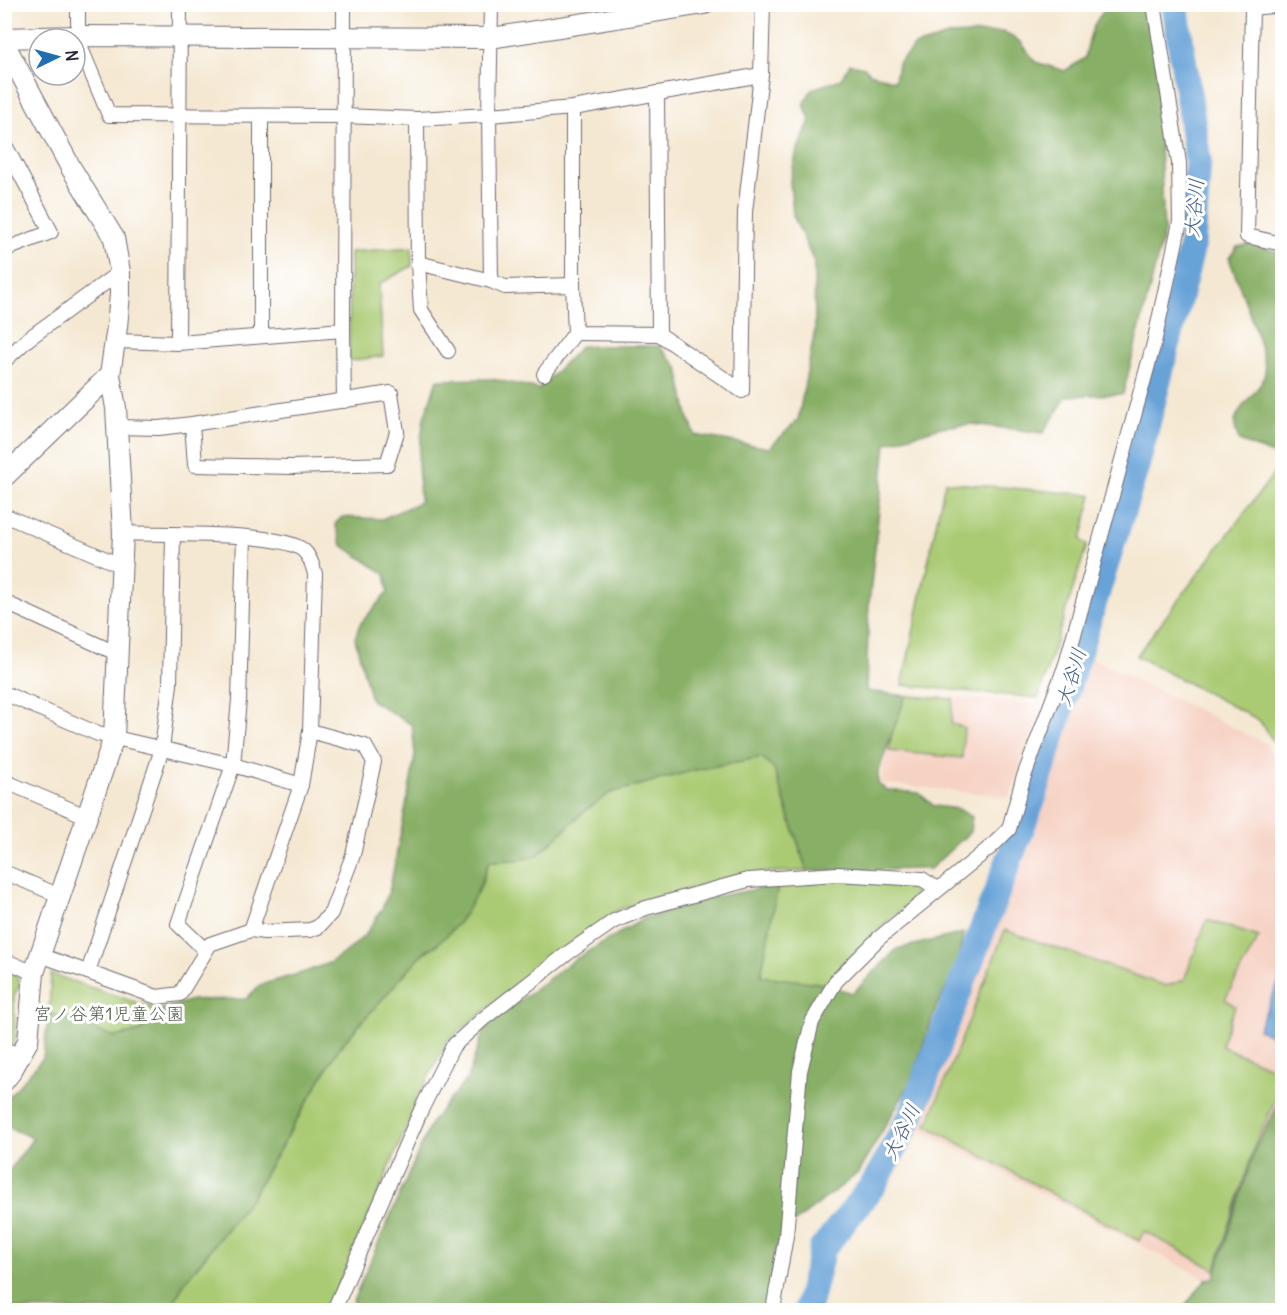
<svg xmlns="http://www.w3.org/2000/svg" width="1287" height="1315" font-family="Delius,'Klee One',sans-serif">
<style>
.built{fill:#f6d2c3}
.green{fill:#aacb73;stroke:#667657;stroke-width:1.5}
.forest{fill:#87af65;stroke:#546850;stroke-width:1.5}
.water{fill:#67a3d8;stroke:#44628a;stroke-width:1.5}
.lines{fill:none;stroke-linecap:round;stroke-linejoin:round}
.river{stroke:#67a3d8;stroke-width:27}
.street-casing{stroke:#6c6770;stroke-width:16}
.secondary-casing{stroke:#6c6770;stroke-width:22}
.street{stroke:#fff;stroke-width:14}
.secondary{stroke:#fff;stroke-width:20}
.labels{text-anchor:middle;stroke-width:6;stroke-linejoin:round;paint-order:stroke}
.park-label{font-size:18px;fill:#525d4f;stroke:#fff}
.water-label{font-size:20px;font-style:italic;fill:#415c82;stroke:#fff}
</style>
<rect width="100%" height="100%" fill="#fff"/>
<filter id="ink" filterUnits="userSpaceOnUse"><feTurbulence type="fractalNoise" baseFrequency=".0167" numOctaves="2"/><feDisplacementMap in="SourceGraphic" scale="12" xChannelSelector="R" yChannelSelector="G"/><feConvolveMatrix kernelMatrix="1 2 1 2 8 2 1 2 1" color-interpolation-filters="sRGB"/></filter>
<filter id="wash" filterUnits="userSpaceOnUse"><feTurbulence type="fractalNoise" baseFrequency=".008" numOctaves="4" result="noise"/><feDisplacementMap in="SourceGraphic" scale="24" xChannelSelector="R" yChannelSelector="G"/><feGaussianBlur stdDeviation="1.35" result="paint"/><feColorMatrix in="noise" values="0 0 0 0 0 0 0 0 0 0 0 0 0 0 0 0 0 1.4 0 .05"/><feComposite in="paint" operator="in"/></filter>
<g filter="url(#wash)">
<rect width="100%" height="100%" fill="#f5e8d2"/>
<!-- built -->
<g class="built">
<polygon points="1092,658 1265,743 1282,770 1282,1098 1256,1146 1214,1279 1206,1279 916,1128 1033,839"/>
<polygon points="907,694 1042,705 1010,797 881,783 888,731 901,698"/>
</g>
<!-- green -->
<g class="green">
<polygon points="412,247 412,266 379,284 383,356 349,361 350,252"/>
<polygon points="1282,463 1282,754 1259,720 1136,656"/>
<polygon points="945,482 1092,495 1081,540 1087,545 1038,698 902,685"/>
<polygon points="906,696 953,699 951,724 964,727 962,758 889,751 892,730"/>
<polygon points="762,757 774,769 807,871 746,873 617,910 560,951 448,1040 414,1104 414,1110 328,1310 170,1310 184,1283 251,1198 339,1048 423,953 437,945 480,889 489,861 516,860 537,856 581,814 609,793 695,770"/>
<path d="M 843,879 L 923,887 L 924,891 C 886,921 857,947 828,986 L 760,976 L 778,885 Z"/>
<polygon points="1207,920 1259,937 1225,999 1235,1006 1221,1046 1282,1072 1282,1085 1256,1142 1215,1270 1144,1231 1139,1241 927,1126 1005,930 1166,986 1184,980"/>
<polygon points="5,967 15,972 20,984 14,996 15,1040 10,1046 5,1044"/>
<polygon points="51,974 159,1010 141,1031 115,1037 49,1013"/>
</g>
<!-- forest -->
<g class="forest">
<path d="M 1111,5 L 1142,5 L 1149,26 L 1156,59 L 1164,232 L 1123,394 L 1067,396 L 1043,433 L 972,424 L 941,427 L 886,443 L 869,604 L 866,691 L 906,696 L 878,772 L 878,784 L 887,790 L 919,793 L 934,806 L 958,809 L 972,817 L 970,832 L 930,869 L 807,871 L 774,769 L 762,757 L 695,770 L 610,793 L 581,814 L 537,856 L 516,860 L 489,861 C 477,898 459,933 423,953 L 339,1048 L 251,1198 L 184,1283 L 170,1310 L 5,1310 L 5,1177 L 33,1138 L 5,1126 L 5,1101 L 43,1058 L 49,1013 L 115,1037 L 141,1031 L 159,1010 L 192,1000 L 246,999 L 260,985 L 305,972 L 329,963 L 350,949 L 366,934 L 382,909 L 390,888 L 411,780 L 415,754 L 412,725 L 371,700 L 355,638 L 360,624 L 388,592 L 385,574 L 342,545 L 335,524 L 342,517 L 382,519 L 420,502 L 418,460 L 424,418 L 437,380 L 492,379 L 539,389 L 581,346 L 659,346 L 678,367 L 688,416 L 695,435 L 769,448 L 798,420 L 815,330 L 814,262 L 793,215 L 790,181 L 797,151 L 810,120 L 804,104 L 812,89 L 841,79 L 850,64 L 864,67 L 870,73 L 895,81 L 898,63 L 915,46 L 951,35 L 1003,32 L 1021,42 L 1035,62 L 1065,71 L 1085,58 C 1089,38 1093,17 1111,5 Z"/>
<path d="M 1251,244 L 1282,253 L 1282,458 L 1239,441 C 1238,436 1234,428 1235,423 C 1236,406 1262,392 1265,372 C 1268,357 1236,278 1229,258 L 1237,247 Z"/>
<polygon points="778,885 761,976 819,983 853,993 897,949 964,933 956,968 936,1008 909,1085 858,1173 790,1226 775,1252 768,1310 349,1310 432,1121 467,1079 485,1027 575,959 645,918 714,897"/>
<polygon points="1282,1098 1282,1310 1174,1310 1183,1309 1206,1279 1214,1278 1256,1146"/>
</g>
<!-- water -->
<polygon class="water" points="1281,977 1282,978 1282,1040 1258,1029"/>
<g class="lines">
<!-- river -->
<polyline class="river" points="807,1310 822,1249 874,1184 910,1118 1033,798 1137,463 1192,246 1198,161 1175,4"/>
</g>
</g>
<g filter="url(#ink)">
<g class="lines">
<defs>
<g id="street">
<polyline points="78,4 78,36 83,53 109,115 343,116 417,119 489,115 573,108 761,75"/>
<polyline points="491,4 489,115 491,281"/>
<polyline points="1282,5 1252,8 1247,236 1282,244"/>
<polyline points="657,93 659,334"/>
<polyline points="573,108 573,285 575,333 659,334 742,391 745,212 761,75 763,4"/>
<polyline points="417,119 418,263 491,281 505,287 573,285"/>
<polyline points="4,143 51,232 4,250"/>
<polyline points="418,263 421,310 448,351"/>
<polyline points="343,330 344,401"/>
<polyline points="261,336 261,116"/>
<polyline points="115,341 178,343 343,330 344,4"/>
<polyline points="178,343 180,4"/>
<polyline points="4,361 28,339 120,272"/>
<polyline points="544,374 575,333"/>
<polyline points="117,427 159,428 192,424 391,393 397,432 387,464 291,467 195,465 192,424"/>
<polyline points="4,515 122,566"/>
<path d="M 123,533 C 158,535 280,531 303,550 C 310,556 313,566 315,574 L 310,731 L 301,785 L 251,930"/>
<polyline points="4,602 118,654"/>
<polyline points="4,693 98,734 233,765 301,785"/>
<polyline points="4,781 88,817"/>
<polyline points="4,872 60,896"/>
<polyline points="205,950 178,924 233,765 239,700 244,537"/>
<polyline points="40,955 157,997 180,994 210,944 251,930 264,932 310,930 318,927 331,913 353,855 374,762 365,746 310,731"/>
<polyline points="4,960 34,973"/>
<polyline points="88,972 162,749 170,684 173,535"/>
<polyline points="4,1049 20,1055"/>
<polyline points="334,1310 421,1110 453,1046 483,1019 568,953 614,921 646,908 748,880 837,874 922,879 938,889"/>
<polyline points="773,1310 786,1236 800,1071 812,1022 836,981 879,938 993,845 1009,829 1023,779 1066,664 1154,343 1180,222 1179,163 1154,4"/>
</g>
<g id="secondary">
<polyline points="4,38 78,36 491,38 704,4"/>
<polyline points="4,43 71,168 114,238 120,272 120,294 117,327 110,375 116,408 123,533 114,737 34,973 28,1041 11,1072 4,1081"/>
<polyline points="4,477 110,375"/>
</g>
</defs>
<!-- street casing -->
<use href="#street" class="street-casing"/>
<!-- secondary casing -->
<use href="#secondary" class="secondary-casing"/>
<!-- street -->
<use href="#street" class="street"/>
<!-- secondary -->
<use href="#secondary" class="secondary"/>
</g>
</g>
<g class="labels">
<!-- park labels -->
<g class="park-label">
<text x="109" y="1020">宮ノ谷第1児童公園</text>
</g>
<!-- water labels -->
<g class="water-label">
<text transform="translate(1194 208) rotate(-85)" y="7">大谷川</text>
<text transform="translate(1071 677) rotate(-73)" y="7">大谷川</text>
<text transform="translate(901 1132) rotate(-64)" y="7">大谷川</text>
</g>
</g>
<!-- margin -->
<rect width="1287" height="1315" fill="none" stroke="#fff" stroke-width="24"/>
<!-- north arrow -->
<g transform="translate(57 57) rotate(85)"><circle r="28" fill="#ffffff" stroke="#a7a7b1" stroke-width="1.5"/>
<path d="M0-4.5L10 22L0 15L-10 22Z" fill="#1f6fb2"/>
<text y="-9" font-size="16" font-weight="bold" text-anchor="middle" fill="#22223b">N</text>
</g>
</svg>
